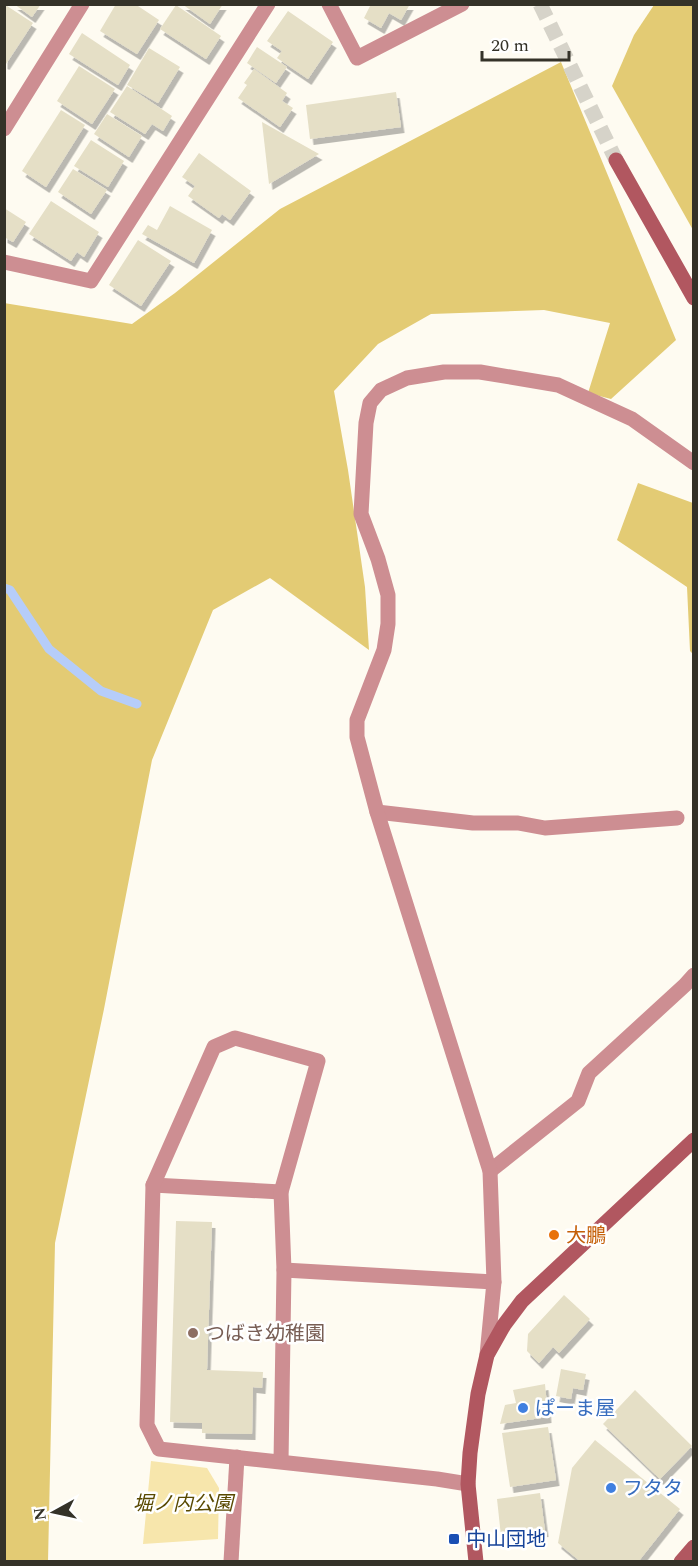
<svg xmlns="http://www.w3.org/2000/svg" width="698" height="1566" font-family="Spectral,'Noto Sans JP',serif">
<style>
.green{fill:#f7e6ac}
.forest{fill:#e3cb74}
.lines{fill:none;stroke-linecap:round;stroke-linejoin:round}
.stream{stroke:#b6cdf9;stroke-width:9}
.building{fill:#e5dfc6;filter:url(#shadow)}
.secondary-tunnel{stroke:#d6d3c9;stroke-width:15;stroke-dasharray:15 8;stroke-linecap:butt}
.street{stroke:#cd8e92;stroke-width:15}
.secondary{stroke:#b15760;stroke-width:15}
.food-dot{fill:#e8710a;stroke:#fff;stroke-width:2}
.education-dot{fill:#8d6e63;stroke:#fff;stroke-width:2}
.shop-dot{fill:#3f7fe0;stroke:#fff;stroke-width:2}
.transit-dot{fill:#1a4fb4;stroke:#fff;stroke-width:2}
.labels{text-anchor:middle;stroke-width:5;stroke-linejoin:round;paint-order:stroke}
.food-label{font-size:20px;fill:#c56008;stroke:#fff;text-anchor:start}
.education-label{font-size:20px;fill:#785e54;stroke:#fff;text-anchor:start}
.shop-label{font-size:20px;fill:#366cbe;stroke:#fff;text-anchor:start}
.park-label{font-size:20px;font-style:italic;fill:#594900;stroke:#fff}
.transit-label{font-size:20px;fill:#164399;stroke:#fff;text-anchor:start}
</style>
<defs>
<filter id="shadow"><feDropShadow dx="3.5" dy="6" stdDeviation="0" flood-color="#0004"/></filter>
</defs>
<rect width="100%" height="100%" fill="#fefbf1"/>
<!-- green -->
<polygon class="green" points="151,1461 207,1468 219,1488 218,1539 143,1544"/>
<!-- forest -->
<g class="forest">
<polygon points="654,5 693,5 693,230 612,86 634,35"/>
<polygon points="561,62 676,340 611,399 588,393 610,323 544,310 431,314 378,344 334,391 348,470 365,587 369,650 270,578 213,610 152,760 104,1009 55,1243 48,1562 4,1561 4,303 132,324 175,293 280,209"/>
<polygon points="638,483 693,503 693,654 690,651 687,587 617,540"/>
</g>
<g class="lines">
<!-- stream -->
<polyline class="stream" points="4,588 10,590 49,649 101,691 137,704"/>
</g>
<!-- building -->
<g class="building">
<polygon points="4,4 33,23 6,64 4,63"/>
<polygon points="14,4 41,4 32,17"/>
<polygon points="116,4 135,4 159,20 137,54 100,31"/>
<polygon points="182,4 223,4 210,24"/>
<polygon points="371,4 410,4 401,20 389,13 381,28 364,18"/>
<polygon points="176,5 221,36 206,59 160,29"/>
<polygon points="288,11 333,42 308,79 277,58 282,51 267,41"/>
<polygon points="82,33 130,65 118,85 69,54"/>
<polygon points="257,47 287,67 276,83 247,63"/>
<polygon points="149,48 180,67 158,103 127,85"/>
<polygon points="79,66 115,89 92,124 57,101"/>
<polygon points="254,69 287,93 282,101 293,108 280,127 238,98 247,85 244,83"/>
<polygon points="127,86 172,116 163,131 152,124 145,134 110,112"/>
<polygon points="396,92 401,127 310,139 306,105"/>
<polygon points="61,110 85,125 46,187 22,171"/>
<polygon points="107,114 142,136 129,157 94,134"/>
<polygon points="262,122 319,154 269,184"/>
<polygon points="91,140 124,161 108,187 74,166"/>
<polygon points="199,153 251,191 230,220 222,214 219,218 188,196 195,186 182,177"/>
<polygon points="73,169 107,190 91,214 58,192"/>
<polygon points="51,201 99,232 84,257 77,252 71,261 29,234"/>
<polygon points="170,206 212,230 194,263 142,234 148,225 157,230"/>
<polygon points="4,208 26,222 13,242 4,237"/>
<polygon points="138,240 171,261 141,306 109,285"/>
<polygon points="176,1221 212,1222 207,1370 263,1372 262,1388 253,1387 252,1434 202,1433 202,1423 170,1422"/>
<polygon points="564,1295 590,1319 559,1353 553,1347 539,1363 527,1351 528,1334"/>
<polygon points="561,1369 586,1374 583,1390 573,1388 571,1399 556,1396"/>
<polygon points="545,1384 548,1417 500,1424 505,1405 516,1403 513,1390"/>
<polygon points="635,1390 692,1446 660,1479 603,1424"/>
<polygon points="548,1427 556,1480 510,1487 502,1433"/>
<polygon points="595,1440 680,1509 638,1562 581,1562 558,1543 572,1468"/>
<polygon points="540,1493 545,1531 501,1536 497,1499"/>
</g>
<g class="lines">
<!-- secondary-tunnel -->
<polyline class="secondary-tunnel" points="540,4 616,160"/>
<!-- street -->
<g class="street">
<polyline points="329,4 357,58 462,4"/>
<polyline points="4,129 82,4"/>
<polyline points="4,262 91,281 268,4"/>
<polyline points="377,812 473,823 518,823 545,828 677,818"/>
<polyline points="490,1171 578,1101 589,1073 685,985 694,975"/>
<polyline points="153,1185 281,1192"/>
<polyline points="284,1270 494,1282"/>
<polyline points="487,1355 494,1282 490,1171 377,812 357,737 357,720 384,650 388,624 388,595 378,559 361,514 366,423 370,403 381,390 407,378 444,372 480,372 558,385 632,419 694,463"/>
<polyline points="281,1462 284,1270 281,1192 318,1061 235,1038 214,1047 153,1185 147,1425 159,1449 437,1479 468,1484"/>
<polyline points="231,1562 237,1457"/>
</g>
<!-- secondary -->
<g class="secondary">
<polyline points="616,160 694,298"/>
<polyline points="476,1562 468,1484 470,1453 478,1394 487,1355 504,1325 522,1301 694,1140"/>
<polyline points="681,1562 694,1547"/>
</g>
</g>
<!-- markers -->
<circle class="food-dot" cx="554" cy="1235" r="6"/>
<circle class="education-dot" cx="193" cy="1333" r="6"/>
<g class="shop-dot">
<circle cx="523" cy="1408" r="6"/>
<circle cx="611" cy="1488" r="6"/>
</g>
<rect class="transit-dot" x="448" y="1533" width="12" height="12" rx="3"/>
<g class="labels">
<!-- food labels -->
<g class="food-label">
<text x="566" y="1242">大鵬</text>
</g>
<!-- education labels -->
<g class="education-label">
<text x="205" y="1340">つばき幼稚園</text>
</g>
<!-- shop labels -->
<g class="shop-label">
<text x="535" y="1415">ぱーま屋</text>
<text x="623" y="1495">フタタ</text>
</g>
<!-- park labels -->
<g class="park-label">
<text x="183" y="1510">堀ノ内公園</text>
</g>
<!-- transit labels -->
<g class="transit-label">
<text x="466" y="1546">中山団地</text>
</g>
</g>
<!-- border -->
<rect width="698" height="1566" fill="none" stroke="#343228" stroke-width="12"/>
<!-- north arrow -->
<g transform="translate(54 1512) rotate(262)" stroke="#ffffff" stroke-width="4.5" paint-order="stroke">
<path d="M0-4.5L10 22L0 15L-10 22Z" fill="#343228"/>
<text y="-9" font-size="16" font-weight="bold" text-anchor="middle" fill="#343228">N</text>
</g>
<!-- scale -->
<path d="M482 51v9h87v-9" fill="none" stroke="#343228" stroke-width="3"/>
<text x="491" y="51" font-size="18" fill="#343228" stroke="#ffffff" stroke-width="4.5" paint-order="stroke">20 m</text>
</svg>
